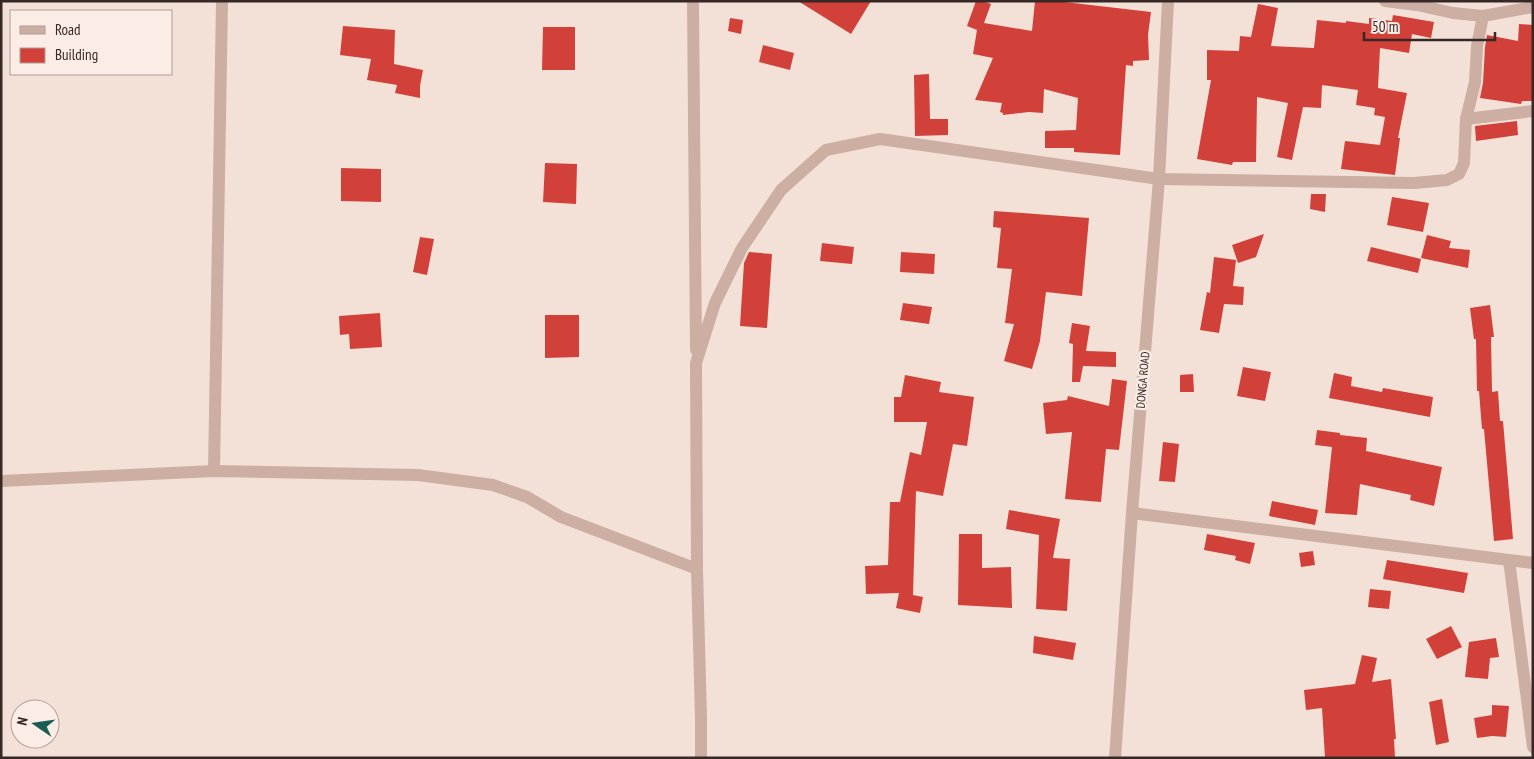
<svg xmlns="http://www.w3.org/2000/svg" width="1534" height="759" font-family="'PT Sans Narrow',sans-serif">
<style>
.building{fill:#d14139}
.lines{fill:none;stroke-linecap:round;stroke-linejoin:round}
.minor{stroke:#ccaea3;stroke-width:12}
.tertiary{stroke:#ccaea3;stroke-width:12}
.labels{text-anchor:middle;stroke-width:4.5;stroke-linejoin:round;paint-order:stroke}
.street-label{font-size:12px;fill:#372826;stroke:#fbece5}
</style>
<rect width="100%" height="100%" fill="#f3e1d8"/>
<!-- building -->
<g class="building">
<polygon points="798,1 871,1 851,34"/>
<polygon points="976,1 983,1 991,4 984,23 1032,31 1035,1 1056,1 1151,12 1148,35 1149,60 1133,61 1133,66 1126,65 1120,155 1074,152 1074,148 1045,148 1045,131 1076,130 1078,98 1044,89 1043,113 1029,112 1003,115 1003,113 1000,112 1002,103 975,100 993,58 973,54 977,30 967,26"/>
<polygon points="1258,4 1278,8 1271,46 1314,48 1317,20 1346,23 1346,21 1369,24 1369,18 1392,21 1393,15 1434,22 1431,38 1412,34 1409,53 1380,48 1378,88 1407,93 1398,138 1400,138 1395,175 1341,169 1345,141 1380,145 1385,117 1374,115 1375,108 1356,105 1358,90 1322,85 1321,108 1303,107 1292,160 1277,157 1288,103 1257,97 1256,162 1233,162 1232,165 1197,159 1211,80 1207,80 1207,50 1239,51 1240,36 1251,37"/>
<polygon points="730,18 743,20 741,34 728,31"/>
<polygon points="1519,24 1533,25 1533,101 1522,101 1521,104 1480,98 1483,83 1485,47 1487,35 1518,41"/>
<polygon points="343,26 395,30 394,64 423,70 420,86 420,98 395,93 397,85 367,80 371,59 340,55"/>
<polygon points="543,27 575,27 575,70 542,70"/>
<polygon points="763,45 794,53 790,70 759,62"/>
<polygon points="929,74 930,119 948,119 948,135 915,136 914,75"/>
<polygon points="1517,121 1518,135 1476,141 1475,126"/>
<polygon points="545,163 577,164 576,204 543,202"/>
<polygon points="341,168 381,169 381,202 341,201"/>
<polygon points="1311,194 1326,194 1325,212 1310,209"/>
<polygon points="1392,197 1429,203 1423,232 1387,225"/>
<polygon points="994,211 1089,218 1082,296 1046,292 1040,341 1032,369 1004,361 1014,324 1005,323 1012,269 997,268 1001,228 993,227"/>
<polygon points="1264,234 1256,257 1238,263 1232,245"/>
<polygon points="1427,235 1451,241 1449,248 1470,250 1468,268 1421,258"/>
<polygon points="420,237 434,239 427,275 413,272"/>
<polygon points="822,243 854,247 852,264 820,261"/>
<polygon points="1371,247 1421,259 1418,273 1367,261"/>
<polygon points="749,252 772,254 767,328 740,326 744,263"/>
<polygon points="901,252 935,254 934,274 900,272"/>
<polygon points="1214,257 1236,260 1233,286 1244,287 1243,305 1224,304 1219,333 1200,330 1207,292 1210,293"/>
<polygon points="903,303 932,307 929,324 900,320"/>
<polygon points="1490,305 1494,337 1491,337 1492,392 1498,391 1500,421 1503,421 1513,539 1494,541 1484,429 1482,429 1479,391 1477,391 1476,339 1474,339 1470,308"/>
<polygon points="380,313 382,347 350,349 349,334 340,335 339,316"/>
<polygon points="545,315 579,315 579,357 545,358"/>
<polygon points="1072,323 1090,326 1086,351 1116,352 1116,367 1083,366 1080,382 1072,382 1073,344 1069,343"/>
<polygon points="1243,367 1271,372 1265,401 1237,396"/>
<polygon points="1334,373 1352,377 1351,386 1382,392 1383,388 1433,397 1430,417 1329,398"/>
<polygon points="1193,374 1194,392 1180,392 1180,375"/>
<polygon points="905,375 941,382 939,392 974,397 967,446 953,444 943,496 916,491 913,595 923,597 920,613 896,608 899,593 866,594 865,566 888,565 890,502 900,502 910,452 921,455 927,422 894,422 894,397 901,397"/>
<polygon points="1112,379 1127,381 1119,450 1106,449 1101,502 1065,499 1072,432 1046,434 1043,403 1067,400 1068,396 1109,406"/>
<polygon points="1317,430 1340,433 1340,435 1367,438 1366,451 1442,467 1434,506 1410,500 1411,495 1360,484 1357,515 1325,513 1332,447 1315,445"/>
<polygon points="1163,442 1179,444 1175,482 1159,481"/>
<polygon points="1272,501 1318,510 1315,525 1269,516"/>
<polygon points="1009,510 1060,519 1053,558 1070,559 1067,611 1036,609 1039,535 1006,529"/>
<polygon points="959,534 982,534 982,568 1011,567 1012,608 958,605"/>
<polygon points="1207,534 1255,543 1250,564 1235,560 1236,556 1204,550"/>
<polygon points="1313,551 1315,565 1301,567 1299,553"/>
<polygon points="1387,560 1468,573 1464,593 1383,579"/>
<polygon points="1370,589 1391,591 1389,609 1368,607"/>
<polygon points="1451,626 1462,647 1437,659 1426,639"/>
<polygon points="1034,636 1076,643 1073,660 1033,653"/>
<polygon points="1496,638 1499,657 1490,658 1488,679 1465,677 1469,642"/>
<polygon points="1362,655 1377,658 1372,682 1391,679 1396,739 1394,739 1395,758 1325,758 1322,708 1306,710 1304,690 1355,684"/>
<polygon points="1442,699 1449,742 1436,745 1429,702"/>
<polygon points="1492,705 1509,706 1506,737 1492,736 1477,738 1474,718 1492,715"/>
</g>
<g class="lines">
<!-- minor -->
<g class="minor">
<polyline points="693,1 696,350"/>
<polyline points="1385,1 1417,5 1453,13 1483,16 1533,7"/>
<polyline points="1466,119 1533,111"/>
<polyline points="214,471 222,1"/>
<polyline points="1,481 214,471 418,475 493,485 527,497 561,517 697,569 701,719 701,758"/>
<polyline points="1132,513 1533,563"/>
<polyline points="1509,560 1533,747"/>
<polyline points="697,569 696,363 715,303 742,248 781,190 826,150 880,139 1159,179 1414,183 1447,180 1459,174 1464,163 1466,119 1475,82 1477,46 1483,16"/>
</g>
<!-- tertiary -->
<polyline class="tertiary" points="1115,758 1132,513 1159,179 1168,1"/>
</g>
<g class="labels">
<!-- street labels -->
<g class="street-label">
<text transform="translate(1143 380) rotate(-85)" y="4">DONGA ROAD</text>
</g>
</g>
<!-- border -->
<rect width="1534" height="759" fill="none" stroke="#372826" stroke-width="5"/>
<!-- legend -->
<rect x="10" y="10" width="162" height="65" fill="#fbece5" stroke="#ad9e99"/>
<rect x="20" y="26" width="25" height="8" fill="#ccaea3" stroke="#ad9e99"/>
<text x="55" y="35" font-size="15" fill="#372826">Road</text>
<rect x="20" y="48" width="25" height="15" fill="#d14139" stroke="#ad9e99"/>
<text x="55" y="60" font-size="15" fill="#372826">Building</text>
<!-- north arrow -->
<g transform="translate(35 724) rotate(283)"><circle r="24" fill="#fbece5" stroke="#ad9e99"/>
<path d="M0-4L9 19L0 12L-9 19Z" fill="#185c53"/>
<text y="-8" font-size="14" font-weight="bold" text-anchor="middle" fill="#372826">N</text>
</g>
<!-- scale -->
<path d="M1364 32v8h131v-8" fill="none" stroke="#372826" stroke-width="2.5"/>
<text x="1372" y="32" font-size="15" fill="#372826" stroke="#fbece5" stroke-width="4" paint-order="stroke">50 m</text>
</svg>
